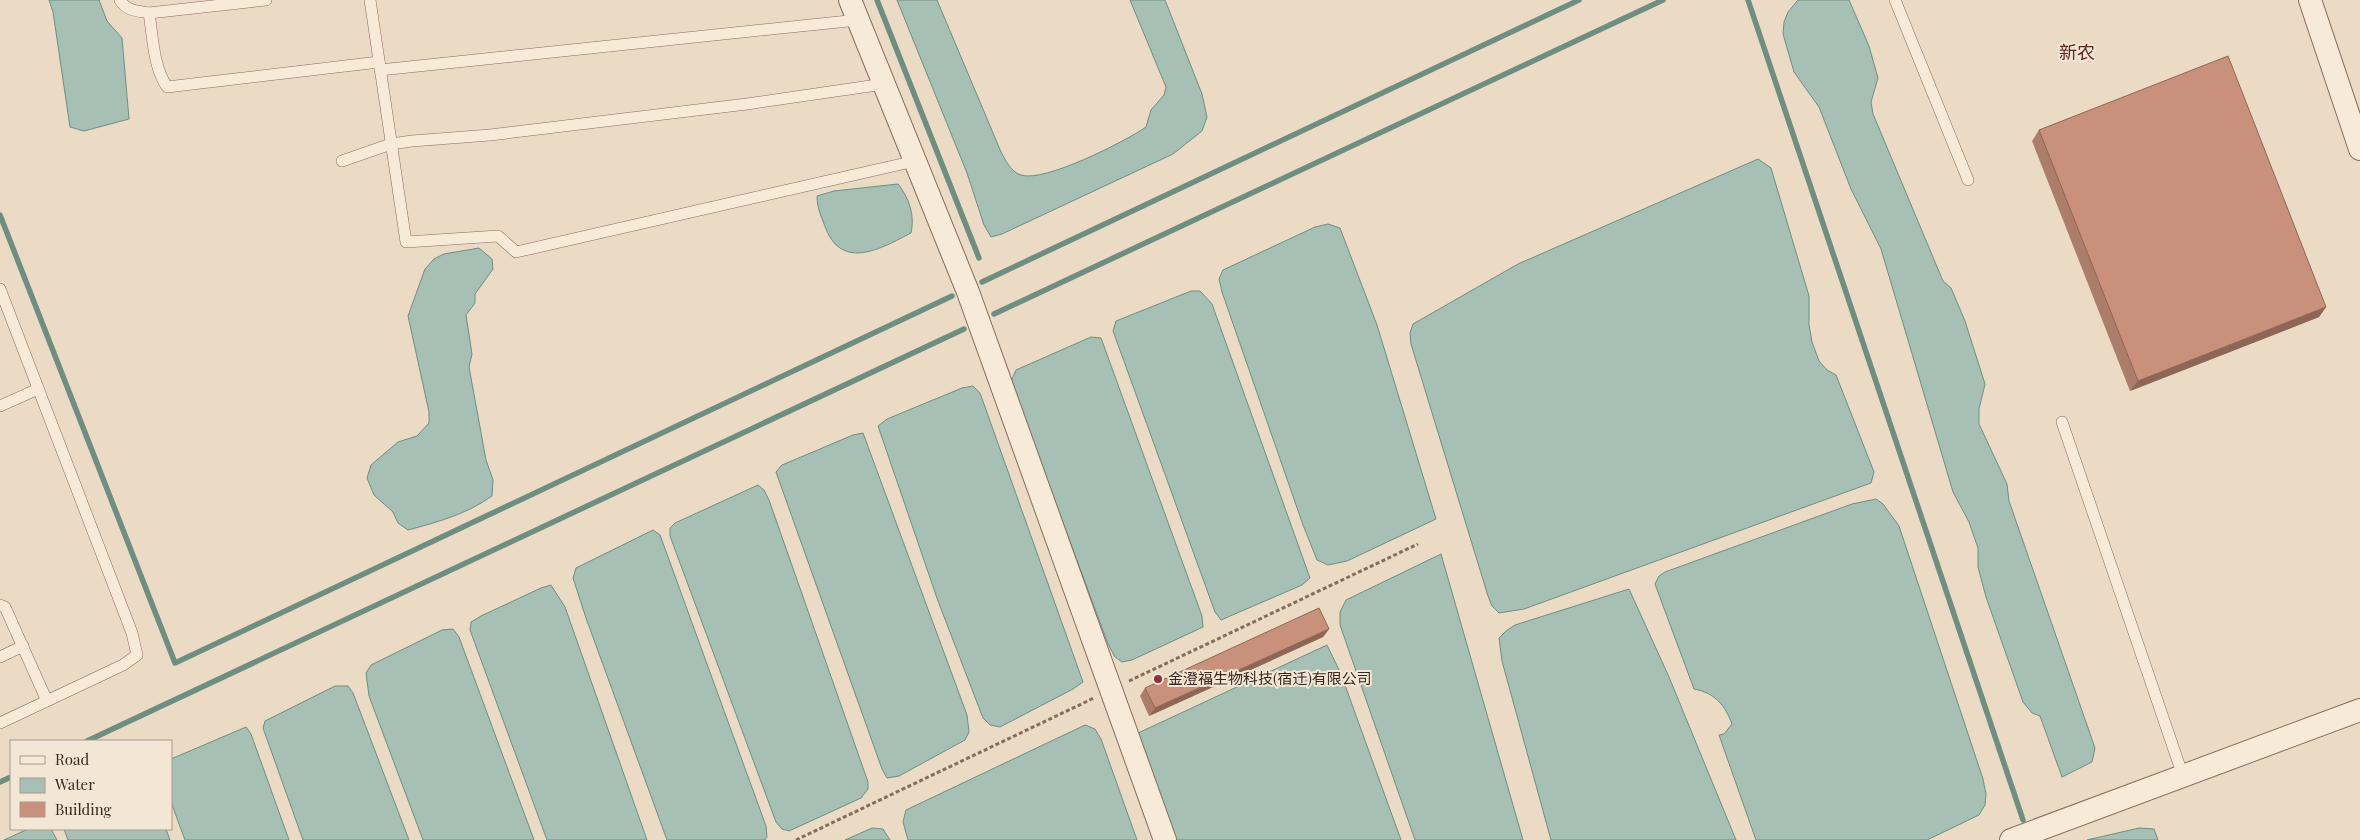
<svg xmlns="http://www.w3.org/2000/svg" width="2360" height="840" font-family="'Playfair Display','Noto Sans SC',serif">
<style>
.water{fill:#a6c0b5;stroke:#6d8e81}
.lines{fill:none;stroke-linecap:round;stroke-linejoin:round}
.stream{stroke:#6d8e81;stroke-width:5.5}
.lane-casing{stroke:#866c5b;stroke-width:12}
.street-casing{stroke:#866c5b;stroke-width:24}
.path{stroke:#866c5b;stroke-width:3;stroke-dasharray:4 2.5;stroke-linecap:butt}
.lane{stroke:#f7ead7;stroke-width:11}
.street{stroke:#f7ead7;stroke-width:22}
.wall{fill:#ad7d6b}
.shaded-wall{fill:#8d6657}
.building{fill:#c9917c;stroke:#8d6657}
.poi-dot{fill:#932e3c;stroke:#f4e6d4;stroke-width:2}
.labels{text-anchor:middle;stroke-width:4;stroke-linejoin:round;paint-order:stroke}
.poi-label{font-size:15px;fill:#37271f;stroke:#f4e6d4;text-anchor:start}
.quarter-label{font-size:18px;fill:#622520;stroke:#f4e6d4}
</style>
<rect width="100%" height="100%" fill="#ecdbc4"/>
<!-- water -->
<g class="water">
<polygon points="49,0 99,0 107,21 122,38 129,119 84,131 70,127 53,12"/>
<path d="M 897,0 L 937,0 L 1001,152 C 1006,161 1011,172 1021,175 C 1044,183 1126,141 1146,127 L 1151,110 L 1164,95 L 1166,87 L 1130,0 L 1165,0 L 1202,94 L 1207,117 L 1202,131 L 1173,154 L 1002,234 L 991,237 L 984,225 L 967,173 Z"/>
<polygon points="1798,0 1849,0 1869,46 1878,78 1871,102 1873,114 1943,281 1951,288 1965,321 1985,384 1979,409 1979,424 2007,484 2009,501 2095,748 2092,762 2062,777 2040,716 2032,713 2023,702 1986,597 1978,567 1978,548 1969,522 1953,492 1881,249 1851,189 1819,107 1794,72 1783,34 1784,22 1788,12"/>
<polygon points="1758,159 1771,168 1809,296 1809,325 1812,342 1819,361 1827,370 1836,375 1874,472 1871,483 1524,609 1499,613 1492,606 1488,596 1411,344 1410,333 1413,324 1518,264"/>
<path d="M 898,184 C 909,198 915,215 911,233 C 882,248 843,271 826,229 C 822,218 817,209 817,196 L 834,191 Z"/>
<polygon points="1328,224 1340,228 1377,325 1436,519 1347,561 1328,565 1317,560 1303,525 1222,292 1219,279 1223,270 1315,227"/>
<path d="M 479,248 L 492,259 L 493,269 L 475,294 L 475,303 L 466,315 L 472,354 L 469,367 L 486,460 L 493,480 L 492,496 C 467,514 438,522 408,530 L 398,523 L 393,512 L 374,495 L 367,478 L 371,465 L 398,442 L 417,436 L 429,423 L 429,412 L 408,316 L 425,269 L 434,259 L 444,254 Z"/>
<polygon points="1191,291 1200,291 1212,304 1310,578 1302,585 1221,620 1215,612 1113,331 1116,321"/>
<polygon points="1091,337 1101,338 1202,616 1203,627 1132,660 1122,662 1115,657 1108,644 1014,391 1012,379 1016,370"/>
<polygon points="973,386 980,393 1083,682 1073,689 1000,727 990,725 983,718 938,601 878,426 887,419 962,388"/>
<polygon points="863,433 967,715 969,732 965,740 899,776 887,778 882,769 776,472 782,465 853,435"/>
<polygon points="758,485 764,490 769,500 868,782 868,789 861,798 789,831 782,829 776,822 670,536 670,528 675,523"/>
<path d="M 1876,499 L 1883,504 L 1899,526 L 1983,779 L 1986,794 L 1985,805 L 1979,815 L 1927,840 L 1756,840 L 1719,735 L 1724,734 L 1732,724 C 1725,705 1715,693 1694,689 L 1655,584 L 1659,576 L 1665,572 L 1852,504 Z"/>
<polygon points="653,530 660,535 766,826 767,837 765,840 667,840 586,618 573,578 576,568"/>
<polygon points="1441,554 1523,840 1415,840 1340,625 1340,612 1346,600"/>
<polygon points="551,585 565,607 647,840 547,840 470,630 471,622 481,616 541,588"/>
<polygon points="1629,589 1669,677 1736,840 1551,840 1502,661 1499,638 1506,631 1515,625"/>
<polygon points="453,629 459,637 534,840 423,840 369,696 366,673 371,665 442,630"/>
<polygon points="1327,645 1341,674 1401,840 1174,840 1136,734"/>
<polygon points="335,686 348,686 353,693 409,840 303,840 263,728 265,721"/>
<polygon points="1085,725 1095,729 1101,739 1137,840 908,840 903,822 906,810"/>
<polygon points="246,727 251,734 289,840 185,840 171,802 171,759"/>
<polygon points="872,828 883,829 890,840 845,840"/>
<polygon points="2139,828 2154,829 2158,840 2087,840"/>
<polygon points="28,829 51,829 57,840 4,840"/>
<polygon points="64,829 166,829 170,840 68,840"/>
</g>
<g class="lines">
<!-- stream -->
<g class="stream">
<polyline points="877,0 979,258"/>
<polyline points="1748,0 2023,820"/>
<polyline points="0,215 175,663 952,296"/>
<polyline points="982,282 1579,0"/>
<polyline points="994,314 1663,0"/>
<polyline points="87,741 964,329"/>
<polyline points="0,782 11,777"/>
</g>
<defs>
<g id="lane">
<path d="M 120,0 C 126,11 138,11 149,13 L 266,0"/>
<polyline points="370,0 406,242 498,236 516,252 915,161"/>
<polyline points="1895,0 1968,180"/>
<path d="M 149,13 C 153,37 153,66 167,87 L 379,62"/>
<polyline points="380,70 858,20"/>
<polyline points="342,161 391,144 412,141 490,135 747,104 884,84"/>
<polyline points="0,289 132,633 137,655 123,665 0,723"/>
<polyline points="0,406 38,389"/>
<polyline points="2062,422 2183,776"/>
<polyline points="0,605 5,607 47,701"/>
<polyline points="0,657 23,646"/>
</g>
<g id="street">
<polyline points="850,0 968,292 1165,840"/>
<polyline points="2310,0 2360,149"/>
<polyline points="2011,840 2360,710"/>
</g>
</defs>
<!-- lane casing -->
<use href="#lane" class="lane-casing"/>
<!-- street casing -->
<use href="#street" class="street-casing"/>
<!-- path -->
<g class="path">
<polyline points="1129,681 1418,544"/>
<polyline points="796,840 1094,698"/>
</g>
<!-- lane -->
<use href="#lane" class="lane"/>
<!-- street -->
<use href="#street" class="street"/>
</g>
<!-- wall -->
<g class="wall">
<polygon points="2039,130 2326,307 2319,317 2130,391 2032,141"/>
<polygon points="1329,629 1323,637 1149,716 1140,696 1145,688"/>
</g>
<!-- shaded-wall -->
<g class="shaded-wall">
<polygon points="2326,307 2319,317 2130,391 2138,381"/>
<polygon points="1329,629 1323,637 1149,716 1155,708"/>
</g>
<!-- building -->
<g class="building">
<polygon points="2228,56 2326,307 2138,381 2039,130"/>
<polygon points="1319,608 1329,629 1155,708 1145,688"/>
</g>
<!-- markers -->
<circle class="poi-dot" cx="1158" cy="679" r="5"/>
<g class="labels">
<!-- poi labels -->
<g class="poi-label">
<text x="1168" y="684">金澄福生物科技(宿迁)有限公司</text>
</g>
<!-- quarter labels -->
<g class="quarter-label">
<text x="2077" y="59">新农</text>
</g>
</g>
<!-- legend -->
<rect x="10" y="740" width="162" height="90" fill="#f4e6d4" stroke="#a89a8c"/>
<rect x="20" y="756" width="25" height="8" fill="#f7ead7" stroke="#a89a8c"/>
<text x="55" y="765" font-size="15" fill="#37271f">Road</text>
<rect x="20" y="778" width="25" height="15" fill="#a6c0b5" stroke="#a89a8c"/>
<text x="55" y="790" font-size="15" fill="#37271f">Water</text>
<rect x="20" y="802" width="25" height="15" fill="#c9917c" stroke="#a89a8c"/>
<text x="55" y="815" font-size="15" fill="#37271f">Building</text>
</svg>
